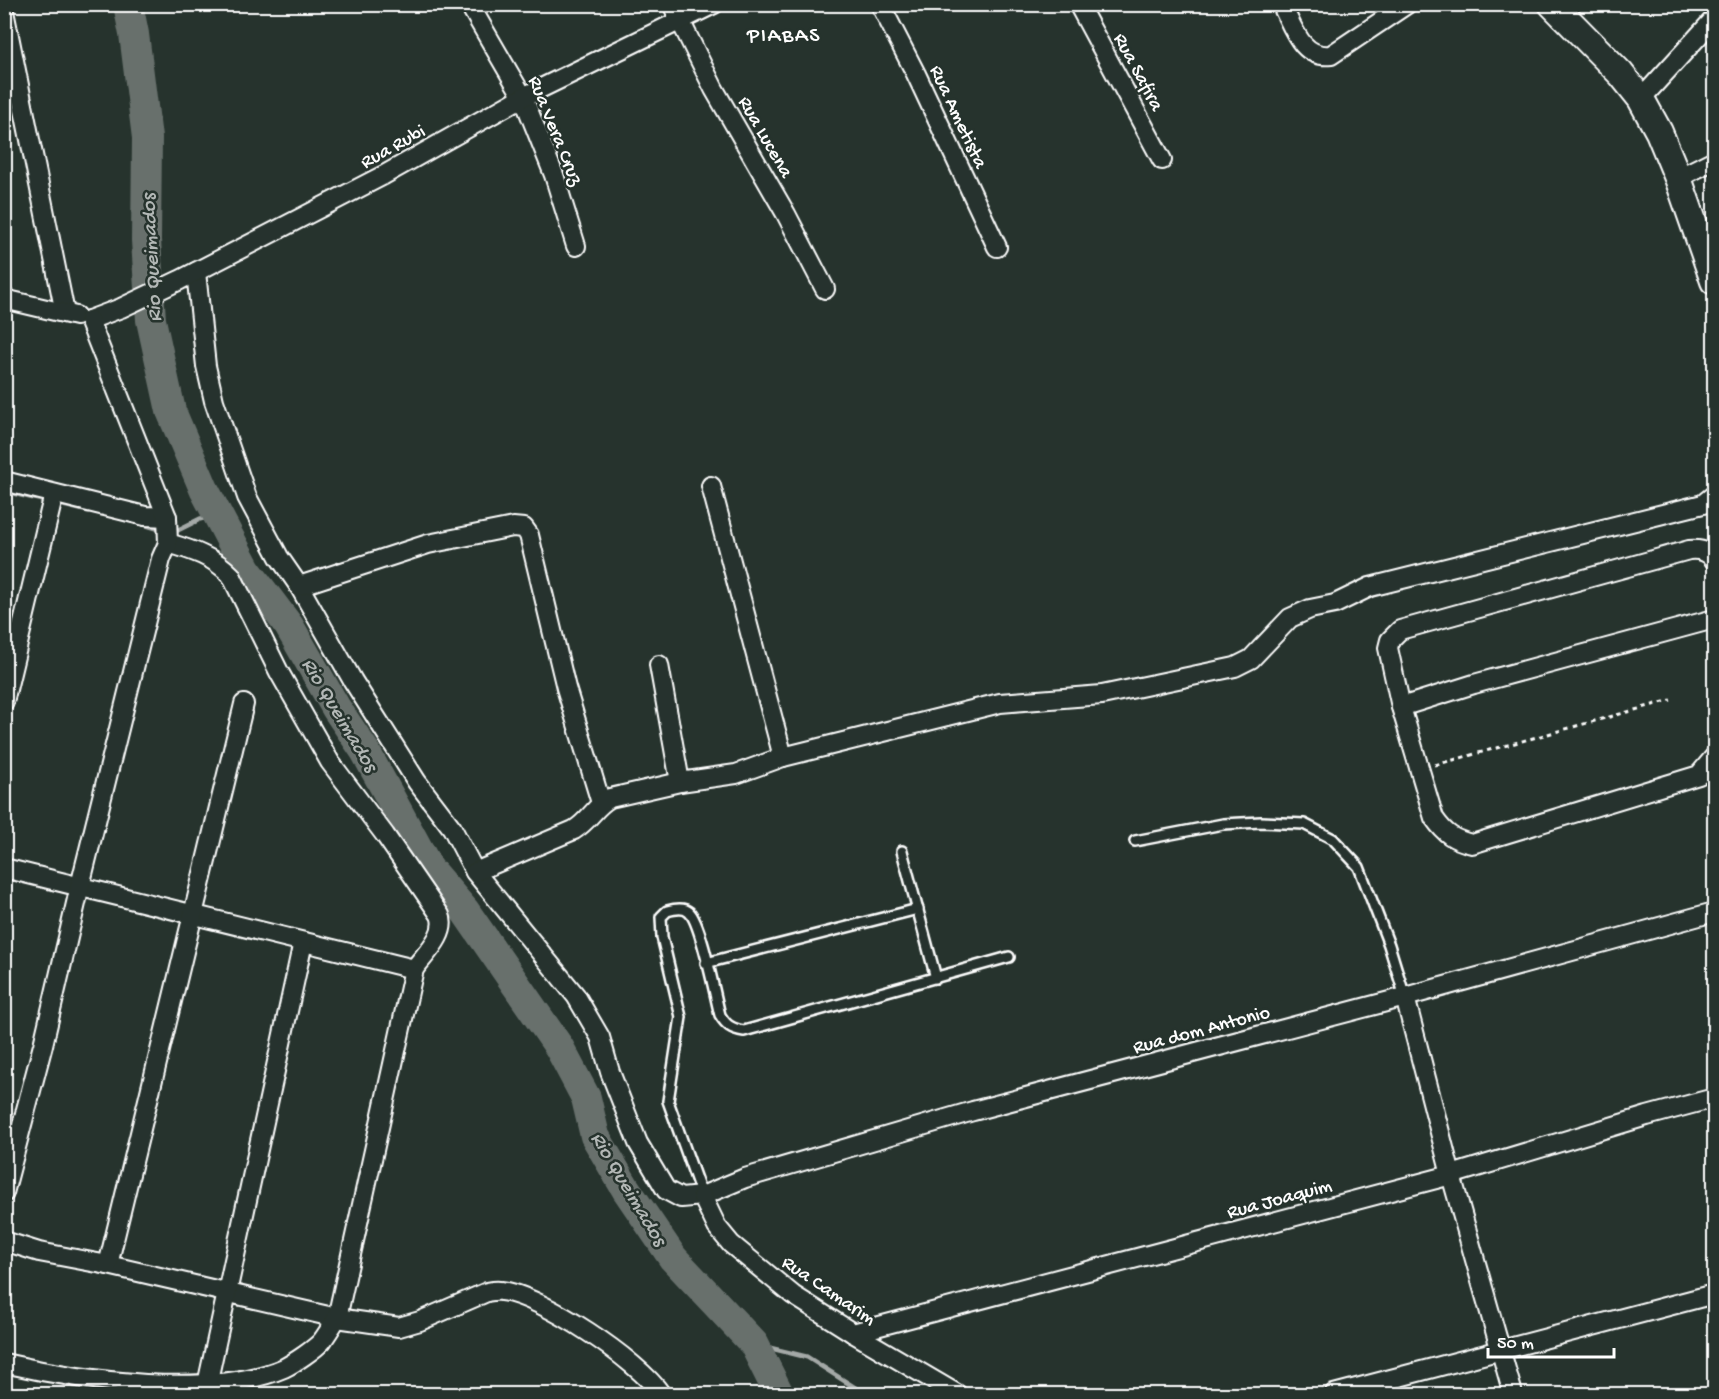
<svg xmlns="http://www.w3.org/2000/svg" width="1719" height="1399" font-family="'Gochi Hand',sans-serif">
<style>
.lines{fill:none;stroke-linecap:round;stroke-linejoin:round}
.stream{stroke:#a4a9a7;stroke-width:5}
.river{stroke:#67706c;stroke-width:30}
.lane-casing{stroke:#fff;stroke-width:14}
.street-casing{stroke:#fff;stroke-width:22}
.secondary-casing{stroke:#fff;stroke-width:30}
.path{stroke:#fff;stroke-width:3;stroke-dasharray:4.5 4.5;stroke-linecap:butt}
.lane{stroke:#26332d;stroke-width:9}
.street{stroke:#26332d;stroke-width:18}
.secondary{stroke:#26332d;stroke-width:26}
.labels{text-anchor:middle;stroke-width:5;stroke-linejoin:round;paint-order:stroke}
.street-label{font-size:20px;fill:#fff;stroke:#26332d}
.water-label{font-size:21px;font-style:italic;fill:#b3b8b6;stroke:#26332d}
.quarter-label{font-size:22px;letter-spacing:1.5px;fill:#fff;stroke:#26332d}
</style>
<rect width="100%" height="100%" fill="#26332d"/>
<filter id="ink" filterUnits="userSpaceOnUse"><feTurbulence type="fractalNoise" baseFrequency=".0167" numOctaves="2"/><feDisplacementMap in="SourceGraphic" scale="12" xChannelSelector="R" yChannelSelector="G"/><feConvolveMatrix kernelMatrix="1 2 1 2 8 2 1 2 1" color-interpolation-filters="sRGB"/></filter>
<g filter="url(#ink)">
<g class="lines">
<!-- stream -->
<g class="stream">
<polyline points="4,491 88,511"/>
<polyline points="143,524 163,530"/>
<polyline points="172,533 200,519 217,515"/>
<polyline points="754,1344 807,1357 865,1394"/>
</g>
<!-- river -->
<polyline class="river" points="128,4 134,34 147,138 146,240 151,320 171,411 204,489 246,569 289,626 336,708 365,751 429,869 465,911 559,1047 586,1098 595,1136 626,1189 673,1258 754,1344 779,1394"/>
<defs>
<g id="lane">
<polyline points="1135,841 1223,824 1261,822 1304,824 1333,839 1359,867 1389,945 1405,997"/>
<polyline points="902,851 936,978"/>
<polyline points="706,963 918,909"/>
<path d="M 702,1196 L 668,1101 L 681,1017 L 662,937 L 661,917 L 667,911 C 674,909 684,907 689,912 C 701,922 715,996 720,1015 C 726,1025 731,1029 744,1031 L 1009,957"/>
</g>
<g id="street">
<polyline points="469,4 523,97 554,175 576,246"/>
<polyline points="672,4 714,89 786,214 825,289"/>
<polyline points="880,4 916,74 997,247"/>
<polyline points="1078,4 1162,160"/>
<path d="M 1281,4 C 1293,26 1301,59 1331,55 L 1407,4"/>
<polyline points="4,11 65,313"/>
<polyline points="1641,99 1714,19"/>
<polyline points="1678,178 1714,160"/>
<polyline points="196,272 206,366 214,401 247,497 279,557 299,586 353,681 417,782 452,828 475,872 576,996 600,1037 610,1072 638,1143 666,1190 681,1198 702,1196 745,1178 973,1111 1405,997 1714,912"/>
<polyline points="4,299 76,316"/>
<polyline points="89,320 121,308 180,280 384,175 523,97 714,4"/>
<polyline points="4,481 145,516 167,517"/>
<polyline points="711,486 783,757"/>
<polyline points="299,586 428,544 513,527 524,528 529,535 566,688 601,803"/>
<path d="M 1714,619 L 1474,684 L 1401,707 L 1434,818 C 1445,834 1454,840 1472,844 L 1699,775 L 1714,757"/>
<polyline points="659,665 680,782"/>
<polyline points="4,702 54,494"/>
<path d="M 1401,707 L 1388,648 L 1390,640 L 1400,630 L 1689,550 C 1700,549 1709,551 1714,560"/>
<path d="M 4,868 L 414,969 C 425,954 448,934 440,915 L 385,835 L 330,762 L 279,672 L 231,575 C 214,557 192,550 168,543"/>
<path d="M 475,872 L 574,830 C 590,820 595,806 610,798 L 680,782 L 736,774 L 783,757 L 1000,703 L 1102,695 L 1235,667 L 1251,659 L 1290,618 L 1310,609 L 1335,604 L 1370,587 L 1703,504 L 1714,495"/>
<polyline points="1405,997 1451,1175 1513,1394"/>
<polyline points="4,1193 43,1045 80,886 161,559 168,543 167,517 89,320"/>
<polyline points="702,1196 717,1227 731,1244 793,1295 853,1333 957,1394"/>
<path d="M 4,1241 L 39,1252 L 108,1265 L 337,1318 L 399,1327 L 420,1321 L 487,1292 C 492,1291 496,1290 501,1291 C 541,1295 639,1361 661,1394"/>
<polyline points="108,1265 244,704"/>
<polyline points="853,1333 1451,1175 1647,1116 1714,1098"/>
<path d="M 4,1363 C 81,1381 212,1399 284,1368 C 294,1363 315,1349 322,1341 C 327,1334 332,1326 337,1318 L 414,969"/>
<polyline points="205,1394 303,942"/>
<polyline points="1334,1394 1714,1294"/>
</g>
<polyline id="secondary" points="1552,4 1621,74 1641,99 1659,132 1678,178 1714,281"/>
</defs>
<!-- lane casing -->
<use href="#lane" class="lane-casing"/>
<!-- street casing -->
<use href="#street" class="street-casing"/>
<!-- secondary casing -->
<use href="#secondary" class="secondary-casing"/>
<!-- path -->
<polyline class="path" points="1435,765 1671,700"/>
<!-- lane -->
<use href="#lane" class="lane"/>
<!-- street -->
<use href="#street" class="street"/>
<!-- secondary -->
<use href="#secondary" class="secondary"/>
</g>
</g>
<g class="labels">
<!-- street labels -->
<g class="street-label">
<text transform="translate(1140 71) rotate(62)" y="7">Rua Safira</text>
<text transform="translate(960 116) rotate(65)" y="7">Rua Ametista</text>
<text transform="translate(557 130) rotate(68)" y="7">Rua Vera Cruz</text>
<text transform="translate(767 136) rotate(60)" y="7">Rua Lucena</text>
<text transform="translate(392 145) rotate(-29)" y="7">Rua Rubi</text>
<text transform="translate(1201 1028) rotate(-15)" y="7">Rua dom Antonio</text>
<text transform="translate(1279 1197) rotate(-15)" y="7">Rua Joaquim</text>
<text transform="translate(830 1289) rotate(34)" y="7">Rua Camarim</text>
</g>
<!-- water labels -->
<g class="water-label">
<text transform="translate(150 258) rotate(-93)" y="7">Rio Queimados</text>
<text transform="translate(341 714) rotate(59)" y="7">Rio Queimados</text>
<text transform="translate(630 1188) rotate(59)" y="7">Rio Queimados</text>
</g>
<!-- quarter labels -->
<g class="quarter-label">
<text x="784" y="41">PIABAS</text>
</g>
</g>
<!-- margin -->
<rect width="1719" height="1399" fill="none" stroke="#26332d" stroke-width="24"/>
<rect x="12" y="12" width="1695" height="1375" fill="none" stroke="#fff" stroke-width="2" filter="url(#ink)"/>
<!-- scale -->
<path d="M1488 1348v9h126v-9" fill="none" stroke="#ffffff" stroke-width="3"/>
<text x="1497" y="1348" font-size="18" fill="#ffffff" stroke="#26332d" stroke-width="4.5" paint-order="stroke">50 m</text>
</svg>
